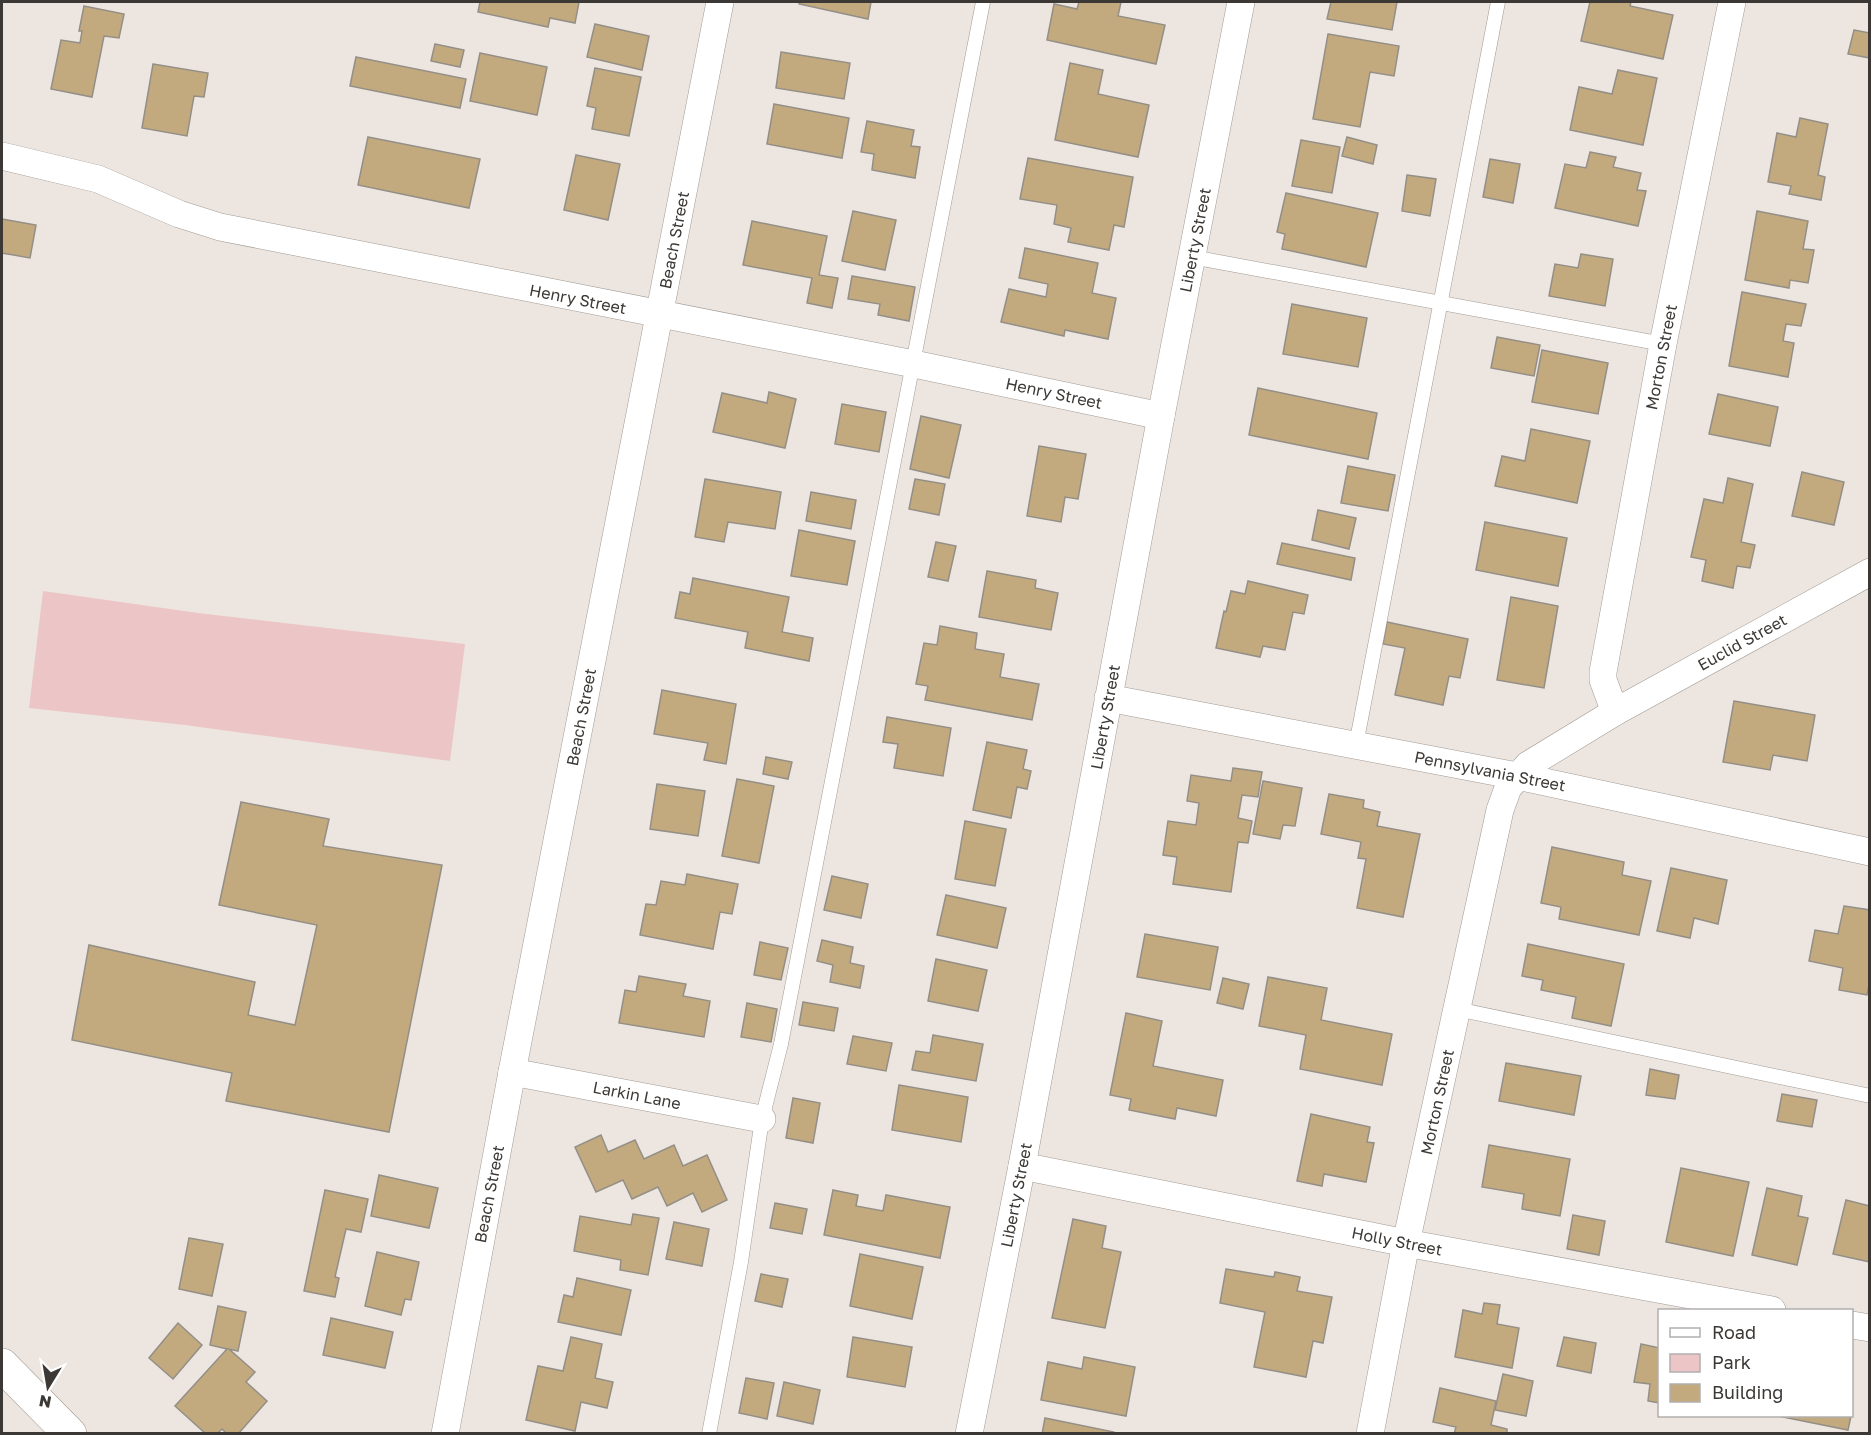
<svg xmlns="http://www.w3.org/2000/svg" width="1871" height="1435" font-family="'Golos Text',sans-serif">
<style>
.green{fill:#ecc6c6}
.building{fill:#c3aa7e;stroke:#938f87;stroke-width:1.5}
.lines{fill:none;stroke-linecap:round;stroke-linejoin:round}
.service-casing{stroke:#a29b95;stroke-width:15}
.minor-casing{stroke:#a29b95;stroke-width:28}
.primary-casing{stroke:#a29b95;stroke-width:34}
.service{stroke:#fff;stroke-width:14}
.minor{stroke:#fff;stroke-width:27}
.primary{stroke:#fff;stroke-width:33}
.labels{text-anchor:middle;stroke-width:5;stroke-linejoin:round;paint-order:stroke}
.street-label{font-size:16px;fill:#3b3835;stroke:#fff}
</style>
<rect width="100%" height="100%" fill="#ede5df"/>
<!-- green -->
<polygon class="green" points="43,591 198,613 465,644 450,761 185,725 29,708"/>
<!-- building -->
<g class="building">
<polygon points="480,2 579,2 575,23 550,18 548,27 478,12"/>
<polygon points="799,2 871,2 868,19 799,4"/>
<polygon points="1079,2 1121,2 1118,16 1165,25 1156,64 1047,40 1054,4 1077,9"/>
<polygon points="1331,2 1397,2 1392,30 1327,19"/>
<polygon points="1590,2 1631,2 1630,6 1673,15 1663,59 1581,41"/>
<polygon points="84,6 124,14 119,38 104,36 92,97 51,89 61,40 80,43 82,31 79,31"/>
<polygon points="595,24 649,36 642,70 587,57"/>
<polygon points="1854,30 1870,33 1870,58 1848,54"/>
<polygon points="1328,34 1399,46 1394,76 1370,72 1360,127 1313,119"/>
<polygon points="435,44 464,50 460,67 431,61"/>
<polygon points="781,52 850,63 844,99 776,88"/>
<polygon points="480,53 547,67 537,115 470,101"/>
<polygon points="356,57 466,79 460,108 350,86"/>
<polygon points="1070,63 1103,70 1098,94 1149,105 1138,157 1055,140"/>
<polygon points="153,64 208,73 204,97 194,96 187,136 142,128"/>
<polygon points="595,68 641,77 629,136 592,129 596,108 587,106"/>
<polygon points="1618,70 1657,78 1643,145 1570,130 1579,87 1612,94"/>
<polygon points="774,104 849,118 842,158 767,144"/>
<polygon points="1800,118 1828,124 1818,175 1825,177 1821,200 1789,194 1791,186 1768,182 1777,133 1796,137"/>
<polygon points="867,121 914,130 911,146 920,147 915,178 872,170 874,154 861,152"/>
<polygon points="368,137 480,159 469,208 358,185"/>
<polygon points="1347,137 1377,145 1373,164 1342,156"/>
<polygon points="1301,140 1340,147 1332,193 1292,186"/>
<polygon points="1590,152 1616,157 1613,167 1641,173 1637,190 1646,191 1638,226 1555,208 1565,164 1586,168"/>
<polygon points="576,155 620,164 608,220 564,210"/>
<polygon points="1028,158 1133,177 1124,227 1114,225 1109,250 1068,242 1071,228 1054,224 1057,205 1020,199"/>
<polygon points="1490,159 1520,164 1513,203 1483,197"/>
<polygon points="1407,175 1436,179 1430,216 1402,211"/>
<polygon points="1286,193 1378,213 1366,267 1282,249 1285,234 1277,232"/>
<polygon points="853,211 896,220 885,270 842,261"/>
<polygon points="1757,211 1808,221 1803,249 1814,250 1808,283 1790,280 1789,288 1745,280"/>
<polygon points="2,219 36,225 30,258 2,253"/>
<polygon points="752,221 827,236 819,275 838,278 832,308 807,303 812,278 743,265"/>
<polygon points="1025,248 1098,263 1092,293 1116,298 1108,339 1065,330 1064,336 1001,322 1009,289 1046,297 1048,284 1019,278"/>
<polygon points="1581,254 1613,259 1605,306 1549,296 1555,264 1578,268"/>
<polygon points="852,276 915,287 909,321 878,315 880,304 848,299"/>
<polygon points="1742,292 1806,304 1801,326 1786,324 1783,341 1794,343 1788,377 1729,366"/>
<polygon points="1292,304 1367,318 1358,367 1283,354"/>
<polygon points="1497,337 1540,345 1534,376 1491,368"/>
<polygon points="1542,350 1608,363 1598,414 1532,402"/>
<polygon points="1258,388 1377,413 1368,459 1249,435"/>
<polygon points="769,392 796,399 785,448 713,432 722,393 767,403"/>
<polygon points="1718,394 1778,407 1770,446 1709,434"/>
<polygon points="842,404 886,412 879,452 835,444"/>
<polygon points="921,416 961,425 949,478 910,469"/>
<polygon points="1531,429 1590,441 1577,503 1495,486 1502,456 1525,461"/>
<polygon points="1039,446 1086,454 1078,499 1065,497 1061,522 1027,516"/>
<polygon points="1348,466 1395,475 1388,511 1341,503"/>
<polygon points="1802,472 1844,482 1834,525 1792,516"/>
<polygon points="1728,478 1753,484 1741,542 1755,545 1750,568 1737,566 1733,588 1702,581 1706,560 1691,557 1704,499 1723,503"/>
<polygon points="705,479 781,492 775,529 728,522 724,542 695,537"/>
<polygon points="915,479 945,484 939,515 909,509"/>
<polygon points="811,492 856,500 851,529 806,521"/>
<polygon points="1318,510 1356,518 1349,549 1312,540"/>
<polygon points="1485,522 1567,538 1558,586 1476,570"/>
<polygon points="799,530 855,541 847,585 791,576"/>
<polygon points="936,542 956,546 948,581 928,577"/>
<polygon points="1282,543 1355,558 1351,580 1277,564"/>
<polygon points="987,571 1036,580 1035,588 1058,593 1051,630 979,617"/>
<polygon points="693,578 789,597 782,632 813,638 809,661 745,648 748,632 675,618 680,592 690,594"/>
<polygon points="1248,581 1308,595 1304,614 1293,612 1285,650 1263,646 1260,657 1216,648 1224,611 1226,612 1231,591 1245,594"/>
<polygon points="1511,597 1558,606 1544,688 1497,680"/>
<polygon points="1387,622 1468,639 1460,678 1449,676 1443,705 1395,695 1405,648 1383,644"/>
<polygon points="940,626 977,633 975,649 1004,654 1000,677 1039,684 1032,720 925,700 928,686 916,684 924,643 937,645"/>
<polygon points="662,690 736,704 726,764 704,760 708,743 654,734"/>
<polygon points="1734,701 1815,715 1807,761 1773,755 1770,770 1723,762"/>
<polygon points="887,717 951,728 943,776 894,768 898,744 883,742"/>
<polygon points="987,742 1027,750 1023,769 1031,771 1027,789 1017,787 1011,818 973,810"/>
<polygon points="766,757 792,762 788,779 763,774"/>
<polygon points="1233,768 1262,772 1258,797 1242,795 1238,818 1252,821 1248,843 1238,842 1231,892 1173,884 1177,857 1163,855 1168,821 1196,825 1199,803 1187,801 1191,775 1231,781"/>
<polygon points="737,779 774,786 759,863 722,856"/>
<polygon points="1263,781 1302,788 1295,826 1283,825 1280,839 1253,834"/>
<polygon points="657,784 705,791 698,836 650,829"/>
<polygon points="1329,794 1364,800 1363,808 1380,812 1377,826 1420,834 1403,917 1357,908 1366,859 1358,858 1361,842 1321,834"/>
<polygon points="241,802 329,819 323,846 442,865 389,1132 226,1101 232,1073 72,1040 89,945 255,982 248,1015 295,1025 317,925 219,905"/>
<polygon points="965,821 1006,829 995,886 955,879"/>
<polygon points="1552,847 1624,862 1622,875 1651,881 1639,935 1559,919 1561,907 1541,903"/>
<polygon points="1671,868 1727,880 1718,924 1694,918 1690,938 1657,931"/>
<polygon points="687,874 738,884 732,914 720,912 713,949 640,935 646,904 656,905 661,881 685,885"/>
<polygon points="832,876 868,884 861,918 824,910"/>
<polygon points="946,895 1006,908 997,948 937,935"/>
<polygon points="1844,906 1870,910 1870,980 1867,995 1839,990 1843,968 1809,961 1815,930 1838,934"/>
<polygon points="1145,934 1218,947 1210,990 1137,977"/>
<polygon points="822,940 853,947 850,963 864,966 860,988 830,982 833,965 817,961"/>
<polygon points="760,942 788,948 781,980 754,975"/>
<polygon points="1528,944 1624,964 1611,1026 1572,1018 1576,997 1541,990 1543,980 1522,976"/>
<polygon points="936,959 987,970 978,1011 928,1001"/>
<polygon points="639,976 686,984 683,996 710,1001 704,1037 619,1023 625,990 636,992"/>
<polygon points="1268,977 1327,988 1321,1020 1392,1034 1382,1085 1300,1069 1306,1035 1259,1026"/>
<polygon points="1223,978 1249,984 1243,1009 1217,1003"/>
<polygon points="803,1002 838,1008 834,1031 799,1025"/>
<polygon points="747,1003 777,1009 771,1042 741,1037"/>
<polygon points="1126,1013 1162,1021 1153,1066 1223,1080 1216,1116 1177,1108 1175,1119 1129,1110 1131,1099 1110,1095"/>
<polygon points="933,1035 983,1044 976,1081 912,1070 916,1051 930,1053"/>
<polygon points="853,1036 892,1043 886,1071 847,1064"/>
<polygon points="1506,1063 1581,1076 1574,1115 1499,1101"/>
<polygon points="1650,1069 1679,1075 1675,1099 1646,1095"/>
<polygon points="899,1085 968,1097 961,1142 892,1130"/>
<polygon points="1782,1094 1817,1100 1812,1127 1777,1121"/>
<polygon points="793,1098 820,1103 813,1143 786,1138"/>
<polygon points="1311,1114 1370,1127 1367,1142 1374,1143 1366,1182 1324,1174 1322,1186 1297,1181"/>
<polygon points="601,1135 608,1152 635,1140 644,1159 674,1145 683,1166 707,1155 727,1200 702,1212 693,1193 667,1206 658,1187 632,1199 623,1180 596,1192 575,1147"/>
<polygon points="1489,1145 1570,1159 1560,1216 1522,1209 1524,1194 1482,1187"/>
<polygon points="1681,1168 1749,1182 1733,1256 1666,1242"/>
<polygon points="379,1175 438,1188 429,1228 371,1216"/>
<polygon points="1767,1188 1802,1196 1798,1216 1808,1218 1797,1265 1752,1255"/>
<polygon points="325,1190 368,1199 361,1232 346,1229 335,1277 339,1278 335,1297 304,1291"/>
<polygon points="833,1190 858,1195 856,1206 883,1211 886,1195 950,1207 940,1258 824,1235"/>
<polygon points="1846,1200 1870,1206 1870,1262 1833,1254"/>
<polygon points="775,1203 807,1209 802,1234 770,1228"/>
<polygon points="633,1214 659,1218 648,1275 620,1270 621,1260 574,1251 580,1216 631,1225"/>
<polygon points="1573,1215 1605,1221 1599,1255 1567,1249"/>
<polygon points="1073,1219 1106,1226 1102,1248 1121,1252 1105,1328 1052,1318"/>
<polygon points="674,1222 709,1229 702,1266 666,1259"/>
<polygon points="189,1238 223,1244 212,1296 179,1289"/>
<polygon points="377,1252 419,1262 411,1300 405,1299 401,1315 365,1306"/>
<polygon points="860,1254 923,1267 912,1319 850,1306"/>
<polygon points="1226,1269 1274,1277 1275,1272 1300,1277 1297,1291 1332,1297 1323,1343 1313,1341 1306,1377 1254,1367 1265,1312 1220,1303"/>
<polygon points="761,1274 788,1279 782,1307 755,1301"/>
<polygon points="577,1278 631,1290 621,1335 558,1322 564,1295 573,1297"/>
<polygon points="1484,1303 1500,1305 1497,1324 1519,1328 1512,1368 1455,1357 1463,1310 1482,1314"/>
<polygon points="218,1306 246,1312 238,1351 229,1349 255,1372 246,1382 267,1401 238,1434 227,1434 222,1429 217,1434 206,1434 175,1406 227,1349 210,1345"/>
<polygon points="331,1318 393,1332 385,1368 323,1355"/>
<polygon points="178,1323 202,1345 173,1379 149,1358"/>
<polygon points="571,1337 602,1344 595,1378 613,1382 607,1408 581,1402 575,1431 526,1420 538,1366 563,1371"/>
<polygon points="853,1337 912,1347 905,1387 847,1377"/>
<polygon points="1564,1337 1596,1343 1591,1373 1557,1366"/>
<polygon points="1641,1344 1660,1348 1660,1403 1648,1401 1650,1384 1634,1382"/>
<polygon points="1084,1357 1135,1367 1126,1416 1041,1400 1048,1362 1082,1369"/>
<polygon points="1503,1374 1533,1381 1526,1416 1495,1410"/>
<polygon points="746,1378 774,1383 767,1419 739,1413"/>
<polygon points="784,1382 820,1390 813,1424 777,1416"/>
<polygon points="1440,1388 1496,1401 1491,1425 1507,1429 1507,1434 1454,1434 1456,1427 1433,1422"/>
<polygon points="1778,1416 1851,1416 1848,1430"/>
<polygon points="1045,1418 1114,1432 1114,1434 1042,1434"/>
</g>
<g class="lines">
<defs>
<g id="service">
<polyline points="1192,257 1663,344"/>
<polyline points="1356,745 1498,2"/>
<polyline points="1457,1009 1870,1096"/>
<polyline points="709,1434 741,1262 762,1119 781,1044 983,2"/>
</g>
<g id="minor">
<polyline points="2,156 98,179 179,214 220,227 914,364 1161,416"/>
<polyline points="1108,698 1517,776 1870,852"/>
<polyline points="1615,712 1603,680 1603,672 1663,344 1732,2"/>
<polyline points="512,1072 762,1119"/>
<polyline points="1022,1166 1406,1243 1772,1310"/>
<polyline points="1852,1325 1870,1328"/>
<polyline points="445,1434 512,1072 720,2"/>
<polyline points="969,1434 1022,1166 1161,416 1241,2"/>
<polyline points="1370,1434 1406,1243 1500,810 1508,788 1528,765 1615,712 1870,572"/>
</g>
<polyline id="primary" points="2,1365 70,1434"/>
</defs>
<!-- service casing -->
<use href="#service" class="service-casing"/>
<!-- minor casing -->
<use href="#minor" class="minor-casing"/>
<!-- primary casing -->
<use href="#primary" class="primary-casing"/>
<!-- service -->
<use href="#service" class="service"/>
<!-- minor -->
<use href="#minor" class="minor"/>
<!-- primary -->
<use href="#primary" class="primary"/>
</g>
<g class="labels">
<!-- street labels -->
<g class="street-label">
<text transform="translate(674 240) rotate(-79)" y="6">Beach Street</text>
<text transform="translate(1195 240) rotate(-79)" y="6">Liberty Street</text>
<text transform="translate(578 299) rotate(11)" y="6">Henry Street</text>
<text transform="translate(1661 357) rotate(-79)" y="6">Morton Street</text>
<text transform="translate(1054 393) rotate(12)" y="6">Henry Street</text>
<text transform="translate(1742 642) rotate(-29)" y="6">Euclid Street</text>
<text transform="translate(581 717) rotate(-79)" y="6">Beach Street</text>
<text transform="translate(1105 717) rotate(-80)" y="6">Liberty Street</text>
<text transform="translate(1490 771) rotate(11)" y="6">Pennsylvania Street</text>
<text transform="translate(637 1095) rotate(11)" y="6">Larkin Lane</text>
<text transform="translate(1437 1102) rotate(-78)" y="6">Morton Street</text>
<text transform="translate(489 1194) rotate(-79)" y="6">Beach Street</text>
<text transform="translate(1016 1195) rotate(-79)" y="6">Liberty Street</text>
<text transform="translate(1397 1241) rotate(11)" y="6">Holly Street</text>
</g>
</g>
<!-- border -->
<rect width="1871" height="1435" fill="none" stroke="#3b3835" stroke-width="6"/>
<!-- legend -->
<rect x="1658" y="1309" width="195" height="108" fill="#ffffff" stroke="#b1afae" stroke-width="1.5"/>
<rect x="1670" y="1328" width="30" height="9" fill="#ffffff" stroke="#b1afae" stroke-width="1.5"/>
<text x="1712" y="1339" font-size="18" fill="#3b3835">Road</text>
<rect x="1670" y="1354" width="30" height="18" fill="#ecc6c6" stroke="#b1afae" stroke-width="1.5"/>
<text x="1712" y="1369" font-size="18" fill="#3b3835">Park</text>
<rect x="1670" y="1384" width="30" height="18" fill="#c3aa7e" stroke="#b1afae" stroke-width="1.5"/>
<text x="1712" y="1399" font-size="18" fill="#3b3835">Building</text>
<!-- north arrow -->
<g transform="translate(48 1387) rotate(191)" stroke="#ffffff" stroke-width="4.5" paint-order="stroke">
<path d="M0-4.5L10 22L0 15L-10 22Z" fill="#3b3835"/>
<text y="-9" font-size="16" font-weight="bold" text-anchor="middle" fill="#3b3835">N</text>
</g>
</svg>
